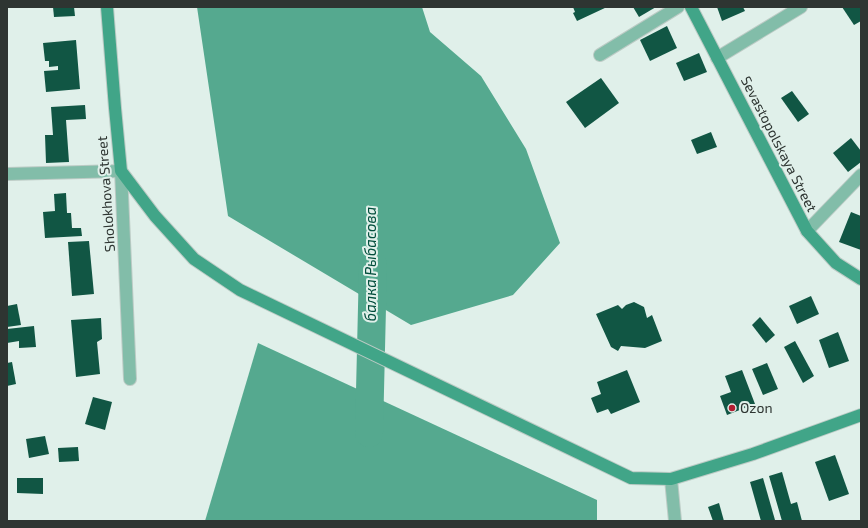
<svg xmlns="http://www.w3.org/2000/svg" width="868" height="528" font-family="'Exo 2',sans-serif">
<style>
.water{fill:#55a98f}
.lines{fill:none;stroke-linecap:round;stroke-linejoin:round}
.river{stroke:#55a98f;stroke-width:28}
.building{fill:#115644}
.street-casing{stroke:#bccbc5;stroke-width:14}
.secondary-casing{stroke:#bccbc5;stroke-width:14}
.street{stroke:#82bda9;stroke-width:12}
.secondary{stroke:#41a588;stroke-width:12}
.poi-dot{fill:#b11e31;stroke:#e0f0ea;stroke-width:1.5}
.labels{text-anchor:middle;stroke-width:4;stroke-linejoin:round;paint-order:stroke}
.street-label{font-size:14px;fill:#2e3532;stroke:#e0f0ea}
.poi-label{font-size:14px;fill:#2e3532;stroke:#e0f0ea;text-anchor:start}
.water-label{font-size:15px;font-style:italic;fill:#014d3b;stroke:#e0f0ea}
</style>
<rect width="100%" height="100%" fill="#e0f0ea"/>
<!-- water -->
<g class="water">
<polygon points="197,7 422,7 430,32 481,76 526,149 560,243 513,295 411,325 228,216"/>
<polygon points="258,343 597,500 597,521 205,521"/>
</g>
<g class="lines">
<!-- river -->
<polyline class="river" points="369,433 373,265"/>
</g>
<!-- building -->
<g class="building">
<polygon points="53,7 74,7 75,16 54,17"/>
<polygon points="573,7 607,7 577,21 573,13 575,12"/>
<polygon points="633,7 656,7 639,17"/>
<polygon points="717,7 743,7 745,11 722,21"/>
<polygon points="842,7 861,7 861,21 854,25"/>
<polygon points="667,26 677,48 650,61 640,40"/>
<polygon points="76,40 80,89 46,92 44,71 58,70 58,66 49,67 49,61 45,61 43,43"/>
<polygon points="699,53 707,72 684,81 676,63"/>
<polygon points="601,78 619,103 585,128 566,102"/>
<polygon points="792,91 809,114 798,122 781,98"/>
<polygon points="85,105 86,119 66,120 69,162 46,163 45,135 53,135 51,107"/>
<polygon points="711,132 717,147 697,154 691,140"/>
<polygon points="851,138 861,151 861,162 848,172 833,153"/>
<polygon points="66,193 67,213 71,213 72,228 81,228 82,236 45,238 43,212 55,211 54,194"/>
<polygon points="851,212 861,216 861,250 839,242"/>
<polygon points="89,241 94,294 72,296 68,242"/>
<polygon points="811,296 819,314 797,324 789,306"/>
<polygon points="634,302 644,307 647,318 652,315 662,341 645,348 621,346 618,351 611,347 596,314 618,305 622,309 626,305"/>
<polygon points="17,304 21,325 7,327 7,306"/>
<polygon points="760,317 775,335 766,343 752,325"/>
<polygon points="101,318 102,339 97,342 100,374 76,377 71,320"/>
<polygon points="34,326 36,347 19,348 19,341 7,343 7,329"/>
<polygon points="838,332 849,361 829,368 819,340"/>
<polygon points="795,341 814,376 803,383 784,347"/>
<polygon points="12,362 16,384 7,386 7,363"/>
<polygon points="767,363 778,389 763,395 752,369"/>
<polygon points="627,370 640,402 611,414 608,409 597,413 591,398 601,394 597,382"/>
<polygon points="742,370 755,404 727,415 720,396 731,392 725,376"/>
<polygon points="93,397 112,402 105,430 85,424"/>
<polygon points="45,436 49,454 29,458 26,439"/>
<polygon points="78,447 79,461 59,462 58,448"/>
<polygon points="835,455 849,494 829,501 815,462"/>
<polygon points="782,472 791,504 797,502 802,521 782,521 769,476"/>
<polygon points="17,478 43,478 43,494 17,493"/>
<polygon points="763,478 775,520 773,521 761,521 750,482"/>
<polygon points="719,503 724,521 713,521 708,507"/>
</g>
<g class="lines">
<defs>
<g id="street">
<polyline points="600,55 678,7"/>
<polyline points="717,58 801,7"/>
<polyline points="7,174 121,171 130,379"/>
<polyline points="807,231 861,175"/>
<polyline points="671,479 675,521"/>
</g>
<g id="secondary">
<polyline points="107,7 115,108 121,171 155,216 194,259 240,290 631,478 671,479 753,454 861,415"/>
<polyline points="691,7 807,231 836,263 861,279"/>
</g>
</defs>
<!-- street casing -->
<use href="#street" class="street-casing"/>
<!-- secondary casing -->
<use href="#secondary" class="secondary-casing"/>
<!-- street -->
<use href="#street" class="street"/>
<!-- secondary -->
<use href="#secondary" class="secondary"/>
</g>
<!-- markers -->
<circle class="poi-dot" cx="732" cy="408" r="4"/>
<g class="labels">
<!-- street labels -->
<g class="street-label">
<text transform="translate(779 144) rotate(63)" y="5">Sevastopolskaya Street</text>
<text transform="translate(106 194) rotate(-94)" y="5">Sholokhova Street</text>
</g>
<!-- poi labels -->
<g class="poi-label">
<text x="740" y="413">Ozon</text>
</g>
<!-- water labels -->
<g class="water-label">
<text transform="translate(371 264) rotate(-90)" y="5">балка Рыбасова</text>
</g>
</g>
<!-- border -->
<rect width="868" height="528" fill="none" stroke="#2e3532" stroke-width="16"/>
</svg>
